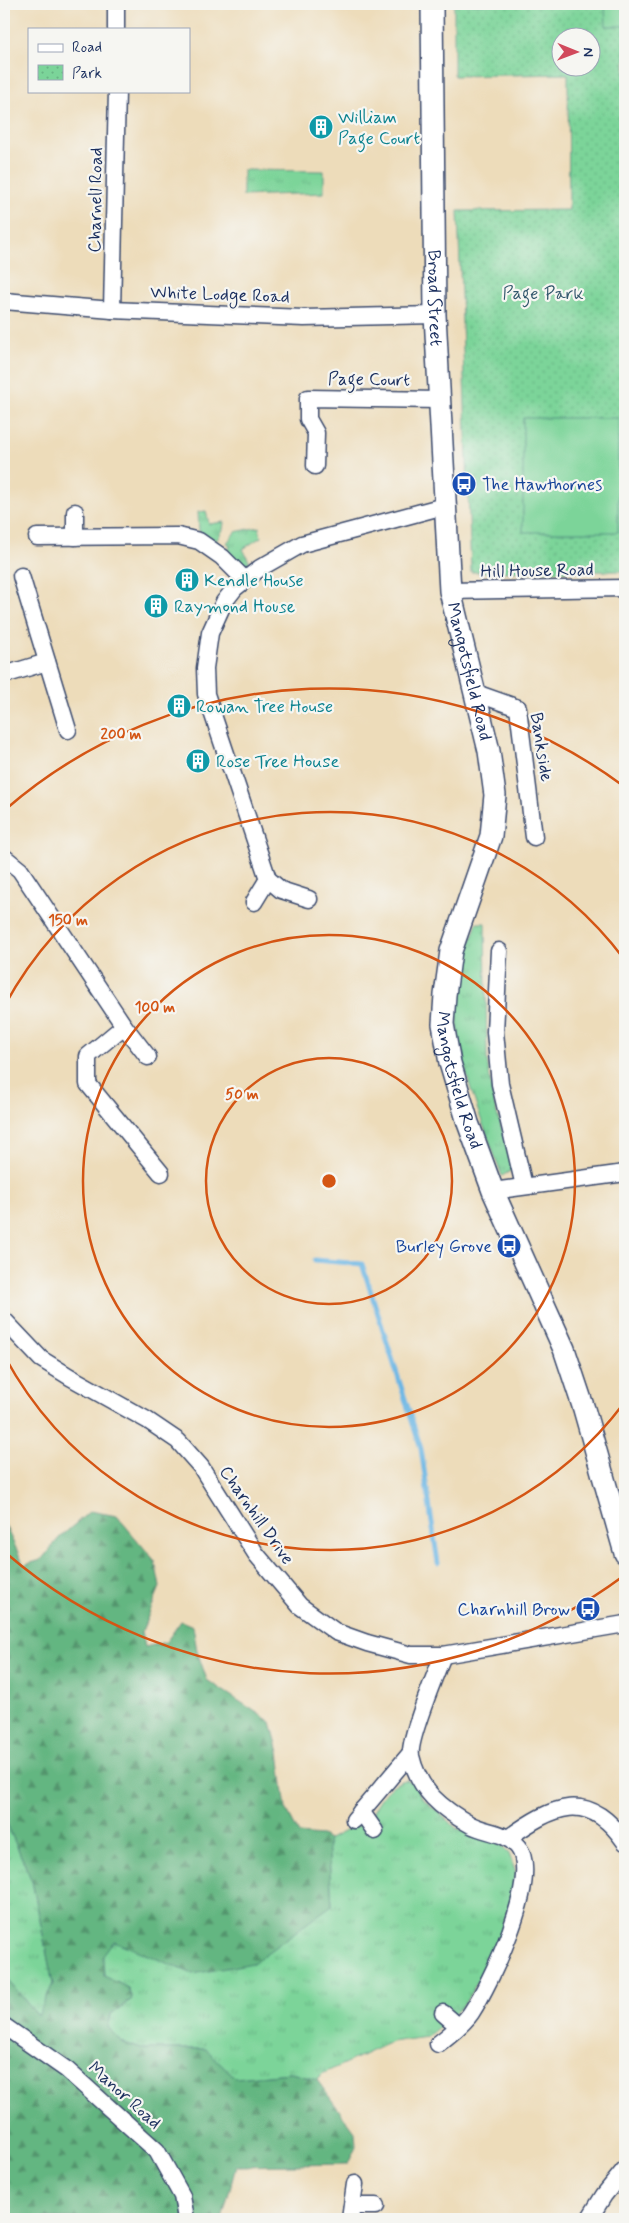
<svg xmlns="http://www.w3.org/2000/svg" width="629" height="2223" font-family="Mynerve,sans-serif">
<style>
.grass{fill:url(#grass-tufts);stroke:#4b827c}
.forest{fill:url(#forest-firs);stroke:#407270}
.park{fill:url(#park-dots);stroke:#4b827c;fill-rule:evenodd}
.garden{fill:#7bd499;stroke:#4b827c}
.lines{fill:none;stroke-linecap:round;stroke-linejoin:round}
.stream{stroke:#6bb6e4;stroke-width:5}
.minor-casing{stroke:#3a496c;stroke-width:19}
.major-casing{stroke:#3a496c;stroke-width:24}
.minor{stroke:#fff;stroke-width:16}
.major{stroke:#fff;stroke-width:21}
.ring{fill:none;stroke:#d45514;stroke-width:2.5}
.labels{text-anchor:middle;stroke-width:4.5;stroke-linejoin:round;paint-order:stroke}
.culture-label{font-size:18px;fill:#0d838f;stroke:#f6f6f2;text-anchor:start}
.street-label{font-size:18px;fill:#1b2f5e;stroke:#f6f6f2}
.park-label{font-size:18px;fill:#33586d;stroke:#f6f6f2}
.transit-label{font-size:18px;fill:#164399;stroke:#f6f6f2;text-anchor:end}
.centre{fill:#d45514;stroke:#f6f6f2;stroke-width:2.5}
.ring-label{font-size:15px;text-anchor:middle;font-weight:bold;fill:#d45514;stroke:#f6f6f2;stroke-width:4.5;stroke-linejoin:round;paint-order:stroke}
</style>
<defs>
<pattern id="grass-tufts" width="24" height="20" patternUnits="userSpaceOnUse" patternTransform="scale(1.25)"><rect width="24" height="20" fill="#7bd499"/><path d="M3 7l-1-3M5 7V3M7 7l1-3M15 17l-1-3M17 17v-4M19 17l1-3" fill="none" stroke="#6ab686"/></pattern>
<pattern id="forest-firs" width="22" height="20" patternUnits="userSpaceOnUse" patternTransform="scale(1.25)"><rect width="22" height="20" fill="#64b681"/><path d="M5 1l3.5 6h-7zM16 11l3.5 6h-7z" fill="#52946d"/></pattern>
<pattern id="park-dots" width="8" height="8" patternUnits="userSpaceOnUse" patternTransform="scale(1.25)"><rect width="8" height="8" fill="#7bd499"/><path d="M2 2h.1M6 6h.1" fill="none" stroke="#6ab686" stroke-width="1.8" stroke-linecap="round"/></pattern>
</defs>
<rect width="100%" height="100%" fill="#f6f6f2"/>
<filter id="ink" filterUnits="userSpaceOnUse"><feTurbulence type="fractalNoise" baseFrequency=".02" numOctaves="2"/><feDisplacementMap in="SourceGraphic" scale="10" xChannelSelector="R" yChannelSelector="G"/><feConvolveMatrix kernelMatrix="1 2 1 2 8 2 1 2 1" color-interpolation-filters="sRGB"/></filter>
<filter id="wash" filterUnits="userSpaceOnUse"><feTurbulence type="fractalNoise" baseFrequency=".0096" numOctaves="4" result="noise"/><feDisplacementMap in="SourceGraphic" scale="20" xChannelSelector="R" yChannelSelector="G"/><feGaussianBlur stdDeviation="1.12" result="paint"/><feColorMatrix in="noise" values="0 0 0 0 0 0 0 0 0 0 0 0 0 0 0 0 0 1.4 0 .05"/><feComposite in="paint" operator="in"/></filter>
<g filter="url(#wash)">
<rect width="100%" height="100%" fill="#eddcba"/>
<!-- grass -->
<g class="grass">
<polygon points="243,170 324,171 324,193 243,196"/>
<polygon points="206,511 209,524 224,522 223,530 216,541 199,531 198,512"/>
<polygon points="259,527 261,537 243,549 250,563 239,565 228,553 230,545 227,543 235,532"/>
<path d="M 477,923 L 485,923 L 487,1060 L 494,1104 L 513,1164 L 512,1170 L 502,1176 C 482,1119 452,1056 458,994 C 460,970 469,946 477,923 Z"/>
<path d="M 406,1780 L 414,1783 L 421,1797 L 456,1828 L 490,1839 L 502,1845 L 509,1854 L 516,1873 L 513,1893 L 497,1944 L 490,1961 L 463,2006 L 427,2037 L 391,2042 L 322,2074 L 317,2080 L 291,2073 L 236,2078 L 204,2049 L 141,2049 L 121,2042 L 108,2027 L 111,2014 L 132,1999 L 128,1988 L 104,1976 L 102,1955 L 113,1940 L 332,1905 L 328,1840 L 356,1825 L 365,1828 C 374,1810 384,1784 406,1780 Z"/>
<polygon points="4,1817 32,1881 53,1984 38,2016 4,1976"/>
</g>
<!-- forest -->
<polygon class="forest" points="90,1511 117,1516 155,1561 160,1587 142,1631 145,1647 166,1642 181,1621 193,1626 197,1651 207,1680 271,1722 279,1752 286,1809 299,1834 322,1836 328,1840 332,1905 253,1963 193,1974 114,1941 103,1956 104,1976 128,1988 132,1999 111,2014 108,2027 121,2042 141,2049 206,2049 236,2078 291,2073 317,2080 355,2132 356,2147 348,2164 236,2166 222,2219 4,2219 4,1976 38,2016 53,1984 32,1881 4,1817 4,1523 24,1565 41,1560 59,1538"/>
<!-- park -->
<path class="park" d="M 454,4 L 625,4 L 625,571 L 471,572 L 458,211 L 569,210 L 568,74 L 454,76 ZM 562,38 L 592,38 L 592,68 L 562,68 Z"/>
<!-- garden -->
<g class="garden">
<polygon points="605,4 625,4 625,26 606,26"/>
<rect x="523" y="418" width="95" height="114"/>
</g>
<g class="lines">
<!-- stream -->
<polyline class="stream" points="315,1260 362,1264 421,1449 438,1563"/>
</g>
</g>
<g filter="url(#ink)">
<g class="lines">
<defs>
<g id="minor">
<polyline points="116,4 116,29"/>
<polyline points="4,301 112,310 304,318 435,315"/>
<polyline points="112,310 117,91"/>
<polyline points="315,466 316,433 308,419 308,398 439,400"/>
<polyline points="75,512 75,537"/>
<polyline points="37,537 178,536 199,541 222,557 245,580"/>
<polyline points="21,576 68,730"/>
<polyline points="450,591 625,588"/>
<polyline points="4,675 47,662"/>
<polyline points="473,692 518,708 534,837"/>
<polyline points="4,857 20,870 124,1026 148,1057"/>
<polyline points="309,899 281,890 268,879 206,694 205,668 210,633 224,602 235,588 260,568 302,544 444,506"/>
<polyline points="254,902 268,879"/>
<polyline points="499,951 495,1032 500,1084 524,1186"/>
<polyline points="124,1026 88,1056 88,1084 161,1173"/>
<polyline points="493,1191 625,1173"/>
<polyline points="4,1320 41,1359 70,1377 147,1420 178,1441 201,1467 256,1554 300,1606 336,1632 367,1643 411,1655 443,1655 625,1624"/>
<polyline points="361,1811 375,1831"/>
<polyline points="354,1820 410,1754"/>
<path d="M 508,1838 C 553,1806 588,1788 625,1842"/>
<polyline points="443,2013 458,2026"/>
<polyline points="4,2026 67,2070 157,2151 182,2196 186,2219"/>
<path d="M 438,2044 C 449,2035 463,2025 471,2013 C 490,1984 542,1877 518,1847 C 506,1832 487,1833 471,1825 C 442,1809 419,1791 411,1756 C 408,1740 436,1673 443,1655"/>
<polyline points="352,2206 376,2206"/>
<polyline points="350,2219 355,2184"/>
<polyline points="589,2219 604,2195 625,2169"/>
</g>
<g id="major">
<path id="s1" d="M 432,4 L 435,315 L 450,591 L 489,751 L 495,795 L 491,836 L 451,951 L 445,995 L 443,1024 L 450,1063 L 468,1123 L 493,1191 L 564,1349 L 584,1409 L 625,1553"/>
</g>
</defs>
<!-- minor casing -->
<use href="#minor" class="minor-casing"/>
<!-- major casing -->
<use href="#major" class="major-casing"/>
<!-- minor -->
<use href="#minor" class="minor"/>
<!-- major -->
<use href="#major" class="major"/>
</g>
</g>
<!-- distance rings -->
<g class="ring">
<circle cx="329" cy="1181" r="123"/>
<circle cx="329" cy="1181" r="246"/>
<path d="M624 1403A369 369 0 0 1 5 1357M5 1005A369 369 0 0 1 624 959"/>
<path d="M622 1577A493 493 0 0 1 6 1553M6 809A493 493 0 0 1 622 785"/>
</g>
<!-- icons -->
<defs>
<symbol id="building-disc" viewBox="-11 -11 22 22"><circle r="9.5" fill="#0f9aa8" stroke="#f6f6f2"/><path d="M-4-6H4V6H1V3H-1V6H-4ZM-2.5-4.3h1.7v1.8h-1.7ZM.8-4.3h1.7v1.8H.8ZM-2.5-1h1.7V.8h-1.7ZM.8-1h1.7V.8H.8Z" fill="#fff"/></symbol>
<symbol id="bus-disc" viewBox="-11 -11 22 22"><circle r="9.5" fill="#1a4fb4" stroke="#f6f6f2"/><path d="M-5-6H5V4H4V6H2V4H-2V6H-4V4H-5ZM-3.5-4V0h7V-4ZM-3.5 1.2v1.5H-2V1.2ZM2 1.2v1.5H3.5V1.2Z" fill="#fff"/></symbol>
</defs>
<g fill-rule="evenodd">
<use href="#building-disc" x="307" y="113" width="28" height="28"/>
<use href="#bus-disc" x="450" y="470" width="28" height="28"/>
<use href="#building-disc" x="173" y="566" width="28" height="28"/>
<use href="#building-disc" x="142" y="592" width="28" height="28"/>
<use href="#building-disc" x="165" y="692" width="28" height="28"/>
<use href="#building-disc" x="184" y="747" width="28" height="28"/>
<use href="#bus-disc" x="495" y="1232" width="28" height="28"/>
<use href="#bus-disc" x="574" y="1595" width="28" height="28"/>
</g>
<g class="labels">
<!-- culture labels -->
<g class="culture-label">
<text x="338" y="123">William<tspan x="338" dy="21">Page Court</tspan></text>
<text x="204" y="586">Kendle House</text>
<text x="174" y="612">Raymond House</text>
<text x="196" y="712">Rowan Tree House</text>
<text x="216" y="767">Rose Tree House</text>
</g>
<!-- street labels -->
<g class="street-label">
<text transform="translate(95 200) rotate(-89)" y="6">Charnell Road</text>
<text transform="translate(220 294) rotate(2)" y="6">White Lodge Road</text>
<text dy="6" stroke="none"><textPath href="#s1" startOffset="294">Broad Street</textPath></text>
<text transform="translate(369 379) rotate(1)" y="6">Page Court</text>
<text transform="translate(537 570) rotate(-1)" y="6">Hill House Road</text>
<text dy="6" stroke="none"><textPath href="#s1" startOffset="670">Mangotsfield Road</textPath></text>
<text transform="translate(542 747) rotate(81)" y="6">Bankside</text>
<text dy="6" stroke="none"><textPath href="#s1" startOffset="1091">Mangotsfield Road</textPath></text>
<text transform="translate(257 1515) rotate(55)" y="6">Charnhill Drive</text>
<text transform="translate(125 2095) rotate(42)" y="6">Manor Road</text>
</g>
<!-- park labels -->
<g class="park-label">
<text x="543" y="299">Page Park</text>
</g>
<!-- transit labels -->
<g class="transit-label">
<text x="482" y="490" text-anchor="start">The Hawthornes</text>
<text x="492" y="1252">Burley Grove</text>
<text x="570" y="1615">Charnhill Brow</text>
</g>
</g>
<circle cx="329" cy="1181" r="8" class="centre"/>
<g class="ring-label">
<text x="121" y="739">200 m</text>
<text x="68" y="925">150 m</text>
<text x="155" y="1012">100 m</text>
<text x="242" y="1099">50 m</text>
</g>
<!-- margin -->
<rect width="629" height="2223" fill="none" stroke="#f6f6f2" stroke-width="20"/>
<!-- legend -->
<rect x="28" y="28" width="162" height="65" fill="#f6f6f2" stroke="#9ea6b7"/>
<rect x="38" y="44" width="25" height="8" fill="#ffffff" stroke="#9ea6b7"/>
<text x="72" y="52" font-size="15" fill="#1b2f5e">Road</text>
<rect x="38" y="65" width="25" height="15" fill="url(#park-dots)" stroke="#9ea6b7"/>
<text x="72" y="78" font-size="15" fill="#1b2f5e">Park</text>
<!-- north arrow -->
<g transform="translate(576 52) rotate(91)"><circle r="24" fill="#f6f6f2" stroke="#9ea6b7"/>
<path d="M0-4L9 19L0 12L-9 19Z" fill="#d1495b"/>
<text y="-8" font-size="14" font-weight="bold" text-anchor="middle" fill="#1b2f5e">N</text>
</g>
</svg>
